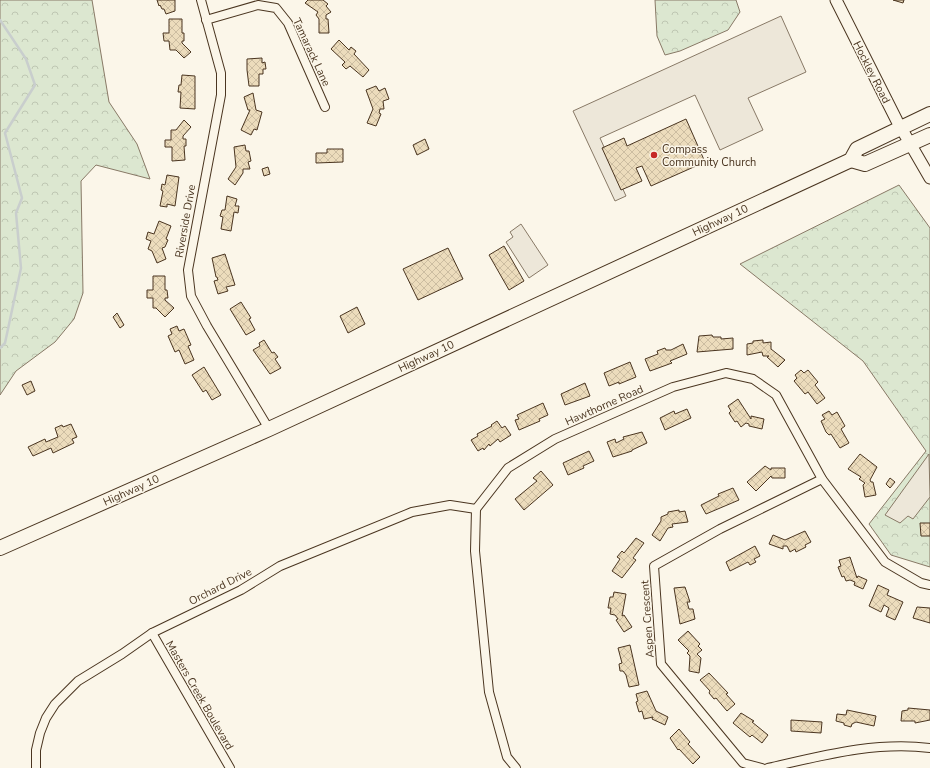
<svg xmlns="http://www.w3.org/2000/svg" width="930" height="768" font-family="'Nunito Sans',sans-serif">
<style>
.forest{fill:url(#forest-crowns);stroke:#887966}
.parking{fill:#ede7d9;stroke:#887966}
.lines{fill:none;stroke-linecap:round;stroke-linejoin:round}
.stream{stroke:#c9cecd;stroke-width:2.5}
.building{fill:url(#building-cross-hatch);stroke:#4a3520}
.street-casing{stroke:#4a3520;stroke-width:10}
.secondary-casing{stroke:#4a3520;stroke-width:13}
.highway-casing{stroke:#4a3520;stroke-width:16}
.street{stroke:#fbf6e9;stroke-width:8}
.secondary{stroke:#fbf6e9;stroke-width:11}
.highway{stroke:#fbf6e9;stroke-width:14}
.poi-dot{fill:#c62828;stroke:#fbf6e9;stroke-width:1.5}
.labels{text-anchor:middle;stroke-width:3;stroke-linejoin:round;paint-order:stroke}
.street-label{font-size:11px;fill:#4a3520;stroke:#fbf6e9}
.poi-label{font-size:11px;fill:#4a3520;stroke:#fbf6e9;text-anchor:start}
</style>
<defs>
<pattern id="forest-crowns" width="20" height="18" patternUnits="userSpaceOnUse"><rect width="20" height="18" fill="#dce7d0"/><path d="M2 6a3 3 0 1 1 6 0M12 15a3 3 0 1 1 6 0" fill="none" stroke="#bec7b2"/></pattern>
<pattern id="building-cross-hatch" width="8" height="8" patternUnits="userSpaceOnUse"><rect width="8" height="8" fill="#ecdcbc"/><path d="M0 0l8 8M0 8l8-8" fill="none" stroke="#ccbda1"/></pattern>
</defs>
<rect width="100%" height="100%" fill="#fbf6e9"/>
<!-- forest -->
<g class="forest">
<polygon points="0,0 92,0 109,102 137,144 150,179 96,165 81,181 83,293 74,319 55,342 16,371 0,395"/>
<polygon points="655,0 736,0 740,12 728,30 680,51 665,55 657,36"/>
<polygon points="899,185 930,228 930,567 891,555 869,524 926,451 863,361 740,264"/>
</g>
<!-- parking -->
<g class="parking">
<polygon points="781,16 806,72 748,98 763,130 720,150 695,95 600,138 626,196 615,201 573,111"/>
<polygon points="521,224 548,265 529,278 506,242 513,237 510,232"/>
<polygon points="929,454 930,497 913,519 908,516 900,523 885,515"/>
</g>
<g class="lines">
<!-- stream -->
<polyline class="stream" points="0,20 26,59 35,85 5,133 22,198 16,213 21,268 5,343 0,348"/>
</g>
<!-- building -->
<g class="building">
<polygon points="157,0 175,0 175,11 166,14 164,9 162,9 160,5 159,6"/>
<polygon points="308,0 323,0 328,4 326,6 331,12 326,15 326,19 328,19 329,33 319,33 319,19 316,15 318,12 305,3"/>
<polygon points="893,0 904,0 903,3"/>
<polygon points="169,19 182,19 182,33 184,33 184,41 182,41 182,43 191,52 184,58 176,50 170,50 169,41 164,41 163,33 169,33"/>
<polygon points="339,40 349,50 351,47 356,51 354,54 369,70 363,77 350,66 346,69 342,65 345,62 331,49"/>
<polygon points="262,58 262,63 265,62 266,69 263,69 263,74 259,74 259,86 249,86 247,70 247,59"/>
<polygon points="182,75 195,76 195,109 180,108 181,92 178,92 179,85 181,85"/>
<polygon points="376,86 379,91 385,88 389,99 383,101 384,109 380,109 379,113 381,114 376,126 367,123 373,109 366,90"/>
<polygon points="253,93 256,110 262,112 257,130 254,129 251,135 241,130 250,110 248,110 244,97"/>
<polygon points="686,119 705,162 651,186 642,166 636,168 642,181 621,190 602,148 624,138 627,146"/>
<polygon points="184,120 191,127 183,136 183,139 186,139 186,146 184,146 185,160 172,161 172,147 165,147 165,140 171,140 171,130 176,130"/>
<polygon points="425,139 429,149 417,155 413,145"/>
<polygon points="245,145 246,151 249,151 251,161 248,162 250,169 243,169 243,173 235,185 228,179 236,167 234,147"/>
<polygon points="327,149 343,149 343,162 316,163 316,153 327,153"/>
<polygon points="268,167 270,174 264,176 262,169"/>
<polygon points="167,175 179,177 175,206 167,204 167,207 160,206 163,191 161,190 162,184 165,185"/>
<polygon points="227,196 237,199 235,206 239,206 238,213 234,212 231,231 221,229 223,217 220,216 222,210 225,210"/>
<polygon points="159,221 171,226 166,239 168,240 165,247 162,248 166,259 157,263 152,251 148,249 151,241 146,239 148,232 154,234"/>
<polygon points="504,246 524,281 509,290 489,255"/>
<polygon points="448,248 463,279 418,300 403,269"/>
<polygon points="225,254 235,285 226,287 228,291 218,294 214,281 218,280 217,277 216,277 212,258"/>
<polygon points="153,276 165,276 165,290 167,290 168,298 165,298 165,300 174,308 165,317 156,308 153,308 153,298 147,298 147,290 153,290"/>
<polygon points="241,302 251,318 249,319 255,330 246,335 230,309"/>
<polygon points="357,307 365,324 348,333 340,316"/>
<polygon points="117,313 124,325 120,328 113,317"/>
<polygon points="177,326 179,331 184,329 191,345 188,346 194,360 185,364 179,350 175,352 168,336 172,334 170,329"/>
<polygon points="712,335 713,337 721,337 721,339 733,338 733,349 697,352 699,336"/>
<polygon points="264,340 272,353 274,352 278,357 275,359 281,368 270,374 253,350 260,346 259,343"/>
<polygon points="763,340 763,343 771,342 771,349 785,360 778,367 767,357 769,356 763,356 762,352 747,355 747,344 753,343 753,341"/>
<polygon points="683,344 687,354 670,361 672,363 650,371 645,359 658,354 657,351 665,348 666,350 671,350"/>
<polygon points="630,362 636,377 619,384 619,382 609,386 604,373"/>
<polygon points="204,367 221,395 212,400 206,390 203,392 192,375"/>
<polygon points="801,370 804,373 808,370 818,382 815,385 825,398 817,404 808,392 805,394 794,381 797,378 795,375"/>
<polygon points="31,381 35,391 27,395 22,385"/>
<polygon points="585,383 590,396 565,405 561,394"/>
<polygon points="738,399 751,419 751,416 764,419 762,429 749,426 749,424 746,423 741,427 737,421 735,422 729,413 731,411 728,406"/>
<polygon points="543,403 548,415 539,419 540,421 519,430 515,420 519,419 517,415"/>
<polygon points="687,409 691,418 665,430 660,418 674,411 675,414"/>
<polygon points="829,411 832,415 837,412 845,426 841,429 849,443 840,448 831,434 829,435 826,432 821,421 825,419 822,415"/>
<polygon points="497,421 502,428 505,426 511,435 500,442 498,439 490,446 489,444 484,450 483,448 478,451 471,440 478,436 477,434 492,426 491,425"/>
<polygon points="71,424 77,437 72,439 74,443 53,453 51,448 33,456 28,447 45,439 46,442 58,437 55,428 62,425 63,427"/>
<polygon points="642,432 647,443 632,450 632,451 613,457 607,442 615,439 616,443 624,439 623,437"/>
<polygon points="589,451 594,461 583,466 584,468 568,475 563,463"/>
<polygon points="860,454 877,467 870,480 871,482 873,482 876,495 865,497 863,485 865,483 859,479 861,477 848,469"/>
<polygon points="765,466 771,470 771,468 785,468 785,478 772,478 771,476 756,491 747,482"/>
<polygon points="541,471 553,485 524,510 515,499 537,481 533,478"/>
<polygon points="890,478 895,482 890,488 886,484"/>
<polygon points="733,488 739,500 706,514 701,505 719,496 718,494"/>
<polygon points="679,510 679,512 685,511 688,522 672,524 673,527 668,528 660,541 652,535 661,521 661,517 668,514 668,512"/>
<polygon points="920,523 930,523 930,536 921,536"/>
<polygon points="805,531 811,542 805,545 806,547 796,552 795,549 790,552 787,546 783,546 783,549 769,544 773,535 785,540"/>
<polygon points="636,538 644,543 633,558 636,560 622,578 612,571 620,559 617,557 622,551 624,553"/>
<polygon points="755,546 760,556 754,559 756,562 750,565 748,562 730,571 726,562"/>
<polygon points="850,557 857,578 858,576 867,580 863,589 854,585 855,582 850,580 846,581 844,576 842,577 838,567 841,566 839,560"/>
<polygon points="878,585 889,590 887,595 903,602 895,620 886,616 889,608 884,605 881,612 869,606"/>
<polygon points="685,587 690,602 687,602 689,609 693,609 695,619 680,624 674,588"/>
<polygon points="614,592 626,594 622,616 624,615 632,627 624,632 616,620 618,619 615,615 610,614 611,608 608,608 610,597 613,597"/>
<polygon points="917,607 930,608 930,623 913,618"/>
<polygon points="688,631 700,644 698,646 702,650 697,654 701,658 699,673 689,671 690,656 687,653 689,651 678,640"/>
<polygon points="630,645 639,685 629,687 626,675 623,671 620,671 619,664 622,663 618,648"/>
<polygon points="709,673 728,693 726,694 735,704 727,711 716,698 714,699 709,693 710,691 700,680"/>
<polygon points="647,691 656,711 668,717 665,725 652,719 653,717 644,719 642,711 639,712 636,702 638,701 636,694"/>
<polygon points="908,708 930,710 930,720 915,723 915,721 901,721 902,711 908,710"/>
<polygon points="847,710 876,716 874,726 856,722 852,724 851,727 844,725 844,723 836,721 837,714 846,715"/>
<polygon points="741,713 754,721 752,722 768,735 762,743 752,735 750,737 733,723"/>
<polygon points="791,720 822,722 821,733 791,731"/>
<polygon points="679,729 690,742 688,744 700,757 693,764 679,749 678,750 670,738"/>
</g>
<g class="lines">
<defs>
<g id="street">
<polyline points="201,0 221,73 221,95 188,270 191,296 207,326 269,429"/>
<polyline points="206,20 258,5 276,8 288,23 325,107"/>
<polyline points="152,633 230,768"/>
<polyline points="36,768 36,750 40,733 46,718 55,704 78,681 122,654 152,633 241,590 280,566 412,512 450,505 476,509"/>
<polyline points="516,768 507,757 489,692 475,551 476,509 508,468 555,439 673,387 726,373 753,379 776,395 822,479 885,562 921,583 930,585"/>
<polyline points="762,768 743,763 661,664 654,566 720,529 822,479"/>
<path d="M 768,768 C 821,756 875,741 930,748"/>
</g>
<polyline id="secondary" points="836,0 897,121 930,178"/>
<g id="highway">
<polyline points="851,160 865,164 930,135"/>
<polyline points="0,548 269,429 851,160 857,149 930,114"/>
</g>
</defs>
<!-- street casing -->
<use href="#street" class="street-casing"/>
<!-- secondary casing -->
<use href="#secondary" class="secondary-casing"/>
<!-- highway casing -->
<use href="#highway" class="highway-casing"/>
<!-- street -->
<use href="#street" class="street"/>
<!-- secondary -->
<use href="#secondary" class="secondary"/>
<!-- highway -->
<use href="#highway" class="highway"/>
</g>
<!-- markers -->
<circle class="poi-dot" cx="654" cy="155" r="4"/>
<g class="labels">
<!-- street labels -->
<g class="street-label">
<text transform="translate(312 52) rotate(65)" y="4">Tamarack Lane</text>
<text transform="translate(872 72) rotate(63)" y="4">Hockley Road</text>
<text transform="translate(720 220) rotate(-25)" y="4">Highway 10</text>
<text transform="translate(185 221) rotate(-80)" y="4">Riverside Drive</text>
<text transform="translate(426 356) rotate(-25)" y="4">Highway 10</text>
<text transform="translate(604 405) rotate(-24)" y="4">Hawthorne Road</text>
<text transform="translate(131 490) rotate(-24)" y="4">Highway 10</text>
<text transform="translate(220 586) rotate(-27)" y="4">Orchard Drive</text>
<text transform="translate(647 619) rotate(-94)" y="4">Aspen Crescent</text>
<text transform="translate(200 695) rotate(60)" y="4">Masters Creek Boulevard</text>
</g>
<!-- poi labels -->
<g class="poi-label">
<text x="662" y="153">Compass<tspan x="662" dy="13">Community Church</tspan></text>
</g>
</g>
</svg>
